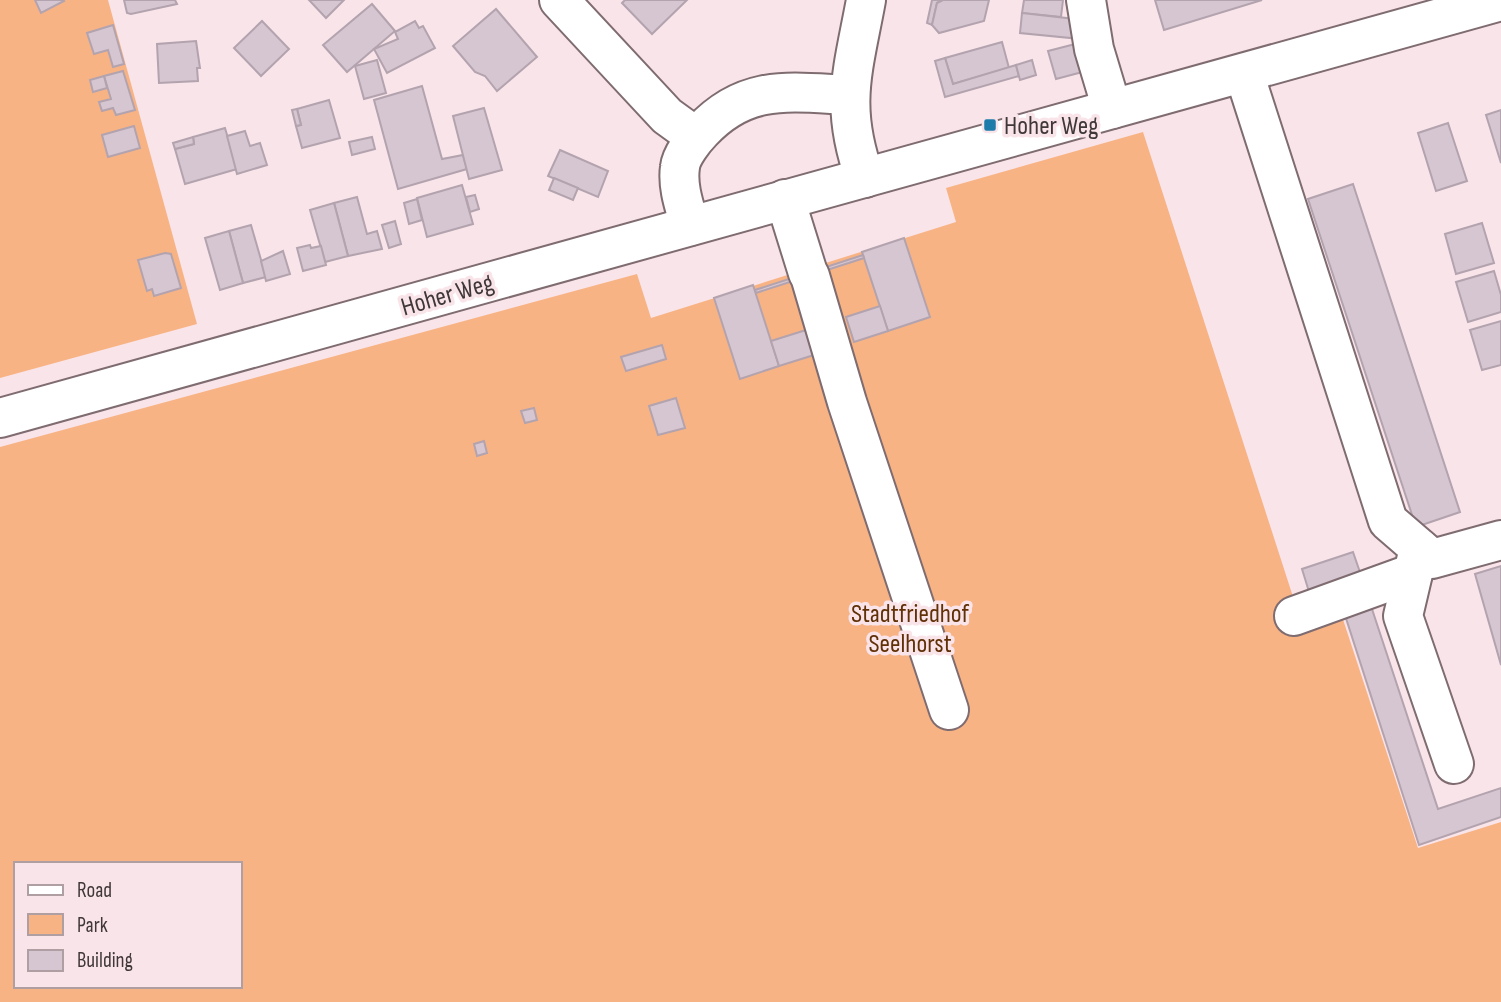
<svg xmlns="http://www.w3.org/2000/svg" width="1501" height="1002" font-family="'Sofia Sans Condensed',sans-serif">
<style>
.green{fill:#f8b384;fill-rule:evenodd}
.building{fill:#d6c6d1;stroke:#b3a3ae;stroke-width:2}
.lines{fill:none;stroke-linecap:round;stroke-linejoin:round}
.minor-casing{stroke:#7f6c70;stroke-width:42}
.minor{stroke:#fff;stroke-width:38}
.poi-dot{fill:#1d7ca9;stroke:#f9e4e9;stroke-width:2.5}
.labels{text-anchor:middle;stroke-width:7;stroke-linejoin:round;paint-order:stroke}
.poi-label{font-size:26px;fill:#3f3738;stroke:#f9e4e9;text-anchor:start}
.street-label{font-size:26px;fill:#3f3738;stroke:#f9e4e9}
.park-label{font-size:26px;fill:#603006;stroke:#f9e4e9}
</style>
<rect width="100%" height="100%" fill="#f9e4e9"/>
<!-- green -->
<g class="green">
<polygon points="0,0 108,0 197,324 0,378"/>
<path d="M 1143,132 L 1295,603 L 1334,592 L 1418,848 L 1501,822 L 1501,1002 L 0,1002 L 0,447 L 637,274 L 651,318 L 956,222 L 946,188 ZM 16,864 L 240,864 L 240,986 L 16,986 Z"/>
</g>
<!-- building -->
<g class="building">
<polygon points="35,0 63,0 64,1 41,13"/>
<polygon points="124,0 175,0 177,4 131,14 127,13"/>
<polygon points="309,0 344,0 326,18"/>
<polygon points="625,0 687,0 652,34 622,3"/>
<polygon points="932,0 943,0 937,3 932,25 927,23"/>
<polygon points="943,0 989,0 984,21 939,33 932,25 937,3"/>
<polygon points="1024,0 1063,0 1061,17 1022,13"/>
<polygon points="1155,0 1262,0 1164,30"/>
<polygon points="372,4 395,31 347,72 323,45"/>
<polygon points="496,9 537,57 497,91 485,76 475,72 453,46"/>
<polygon points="1022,13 1075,19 1081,39 1020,33"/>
<polygon points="262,21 289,49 261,76 234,48"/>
<polygon points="415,21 419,28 423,26 435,48 387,73 374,49 398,39 395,32"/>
<polygon points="113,25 124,64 113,67 108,50 94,54 87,33"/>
<polygon points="196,41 200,68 197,68 198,81 159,83 157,44"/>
<polygon points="1002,42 1009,68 953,84 945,58"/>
<polygon points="1083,42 1090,70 1056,79 1048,51"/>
<polygon points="945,58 953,84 1016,65 1019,76 945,97 935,61"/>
<polygon points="377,60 386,93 364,99 355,66"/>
<polygon points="1032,60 1036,75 1020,80 1016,65"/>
<polygon points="123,71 135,110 116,115 113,108 102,111 99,102 111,99 104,76"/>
<polygon points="104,76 107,88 93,92 90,80"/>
<polygon points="422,86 442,159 463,155 467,169 398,189 374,100"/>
<polygon points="329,100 340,138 302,148 296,126 301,125 297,109"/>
<polygon points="484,108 502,170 469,179 453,116"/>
<polygon points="297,109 301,125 296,126 292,110"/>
<polygon points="1501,110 1501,163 1486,115"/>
<polygon points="1448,123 1467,181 1436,191 1418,133"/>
<polygon points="134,126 140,148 108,157 102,135"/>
<polygon points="225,128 237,169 185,184 175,149 194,144 193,137"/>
<polygon points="245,131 250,146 260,143 267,165 237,174 227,136"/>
<polygon points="193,137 194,144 175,149 173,143"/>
<polygon points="372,137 375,149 352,155 349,142"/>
<polygon points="560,150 608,171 598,197 548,176"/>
<polygon points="554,178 578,188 573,200 549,190"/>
<polygon points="1353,184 1460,512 1416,527 1308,199"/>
<polygon points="462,185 473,224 427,237 417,198"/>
<polygon points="475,195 479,209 470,212 466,197"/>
<polygon points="357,197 367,234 377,231 382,249 348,256 334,203"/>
<polygon points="417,199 422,220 409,224 404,203"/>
<polygon points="334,203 348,256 325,262 310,210"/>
<polygon points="395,221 401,244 389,248 382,225"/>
<polygon points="1482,223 1494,263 1456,274 1445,234"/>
<polygon points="251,225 266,277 243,283 229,231"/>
<polygon points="229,231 243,283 220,290 205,238"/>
<polygon points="904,238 930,317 888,331 862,252"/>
<polygon points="310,245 311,248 321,246 326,265 303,271 297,248"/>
<polygon points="283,251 290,274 266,281 261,261"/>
<polygon points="165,253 171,254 181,288 154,296 152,289 147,291 138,260"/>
<polygon points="863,255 864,258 756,293 755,290"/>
<polygon points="1494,271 1501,295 1501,312 1468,322 1456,282"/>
<polygon points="753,285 779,366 740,379 714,298"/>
<polygon points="880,306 888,331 854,342 846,317"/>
<polygon points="1501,321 1501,365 1482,370 1470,330"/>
<polygon points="806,330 814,355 779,366 771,341"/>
<polygon points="662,345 666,359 626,371 621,357"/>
<polygon points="676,398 685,428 658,435 649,406"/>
<polygon points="534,408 537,420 525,423 521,411"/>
<polygon points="484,441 487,453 477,456 474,444"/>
<polygon points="1353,552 1362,578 1310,595 1302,569"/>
<polygon points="1501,566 1501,665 1475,574"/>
<polygon points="1370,603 1438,809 1501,788 1501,817 1419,845 1344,612"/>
</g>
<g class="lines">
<defs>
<g id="minor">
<polyline points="559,0 667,116 696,137"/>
<polyline points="1086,0 1094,49 1112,109"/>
<polyline points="1244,73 1388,521 1432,559 1501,540"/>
<path d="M 865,178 C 839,106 853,71 866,0"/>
<polyline points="785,199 808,273"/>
<path d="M 690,226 C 685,208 677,187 680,167 C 681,156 694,139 702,131 C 746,84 789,92 848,95"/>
<polyline points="810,276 847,402 949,710"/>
<polyline points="0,418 1501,1"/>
<polyline points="1419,548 1403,616 1454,764"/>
<polyline points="1294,616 1413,573"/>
</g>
</defs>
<!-- minor casing -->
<use href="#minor" class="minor-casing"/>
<!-- minor -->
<use href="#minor" class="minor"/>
</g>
<!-- markers -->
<rect class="poi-dot" x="983" y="118" width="14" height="14" rx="3.5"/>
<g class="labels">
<!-- poi labels -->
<g class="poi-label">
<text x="1004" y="134">Hoher Weg</text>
</g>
<!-- street labels -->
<g class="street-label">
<text transform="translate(447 294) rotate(-16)" y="9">Hoher Weg</text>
</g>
<!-- park labels -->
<g class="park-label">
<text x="910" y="622">Stadtfriedhof<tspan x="910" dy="30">Seelhorst</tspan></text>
</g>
</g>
<!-- legend -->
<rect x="14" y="862" width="228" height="126" fill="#f9e4e9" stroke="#af9fa2" stroke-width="2"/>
<rect x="28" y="885" width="35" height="10" fill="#ffffff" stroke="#af9fa2" stroke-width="2"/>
<text x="77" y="897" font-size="21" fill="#3f3738">Road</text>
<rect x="28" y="914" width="35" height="21" fill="#f8b384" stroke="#af9fa2" stroke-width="2"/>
<text x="77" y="932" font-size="21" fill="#3f3738">Park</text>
<rect x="28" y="950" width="35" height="21" fill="#d6c6d1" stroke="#af9fa2" stroke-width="2"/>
<text x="77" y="967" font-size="21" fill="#3f3738">Building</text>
</svg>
